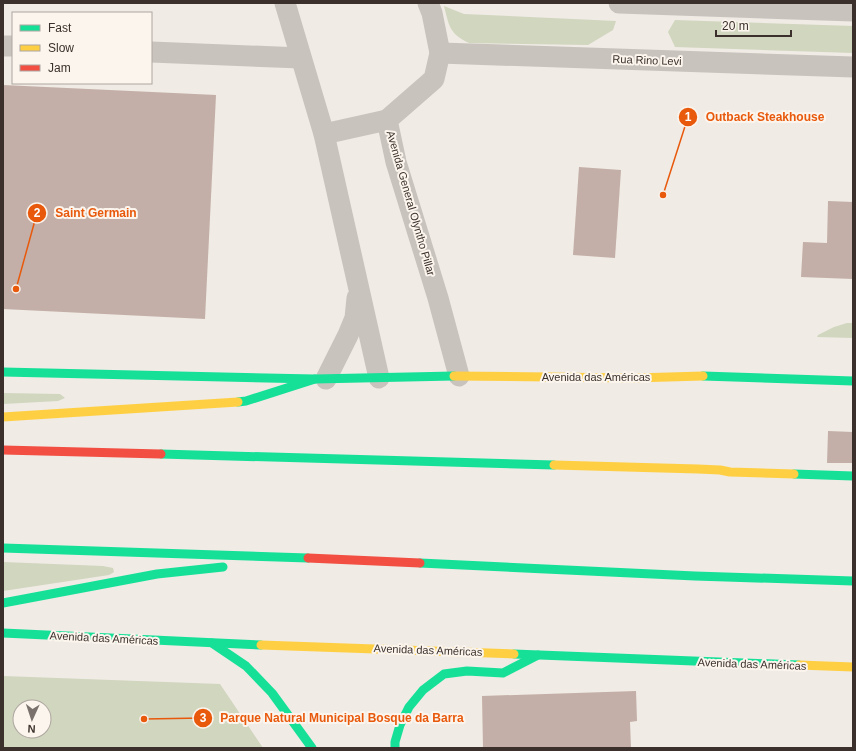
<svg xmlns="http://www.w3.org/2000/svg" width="856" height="751" font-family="Helvetica,sans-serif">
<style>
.green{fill:#d1d6bf;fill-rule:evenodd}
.building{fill:#c3afa7}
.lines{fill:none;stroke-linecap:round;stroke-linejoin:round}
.street{stroke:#c9c3be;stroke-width:21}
.fast{stroke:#16e098;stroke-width:9}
.slow{stroke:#ffcf43;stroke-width:9}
.jam{stroke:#f24e42;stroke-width:9}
.labels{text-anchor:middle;stroke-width:4;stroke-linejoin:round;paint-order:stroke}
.street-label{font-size:11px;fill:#3b302b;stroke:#fbf5ee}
.leader{fill:none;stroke:#e8590c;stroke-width:1.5}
.callout-dot{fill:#e8590c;stroke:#fbf5ee;stroke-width:1.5}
.mark-label{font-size:12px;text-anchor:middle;font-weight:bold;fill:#fff}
.callout-label{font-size:12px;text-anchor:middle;font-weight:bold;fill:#e8590c;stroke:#fbf5ee;stroke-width:4;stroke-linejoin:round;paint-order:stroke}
</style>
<rect width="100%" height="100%" fill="#f0ebe5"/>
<!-- green -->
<g class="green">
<path d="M 444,6 L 464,14 L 616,21 L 613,30 L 588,45 L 469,43 C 449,34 449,25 444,6 Z"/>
<polygon points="675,20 853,26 853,53 675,47 668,32"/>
<polygon points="847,323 853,323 853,338 817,337 818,335 834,327"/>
<polygon points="3,393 60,394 65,398 58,401 3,404"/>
<polygon points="3,562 103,566 113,568 114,572 109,575 3,591"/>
<path d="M 3,676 L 220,684 L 263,748 L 3,748 ZM 20,707 L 44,707 L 44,731 L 20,731 Z"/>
</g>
<!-- building -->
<g class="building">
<polygon points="3,85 216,95 205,319 3,309"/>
<polygon points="579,167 621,170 615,258 573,255"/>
<polygon points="828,201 853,202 853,279 801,277 803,242 827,243"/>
<polygon points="828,431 853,432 853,463 827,463"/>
<polygon points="636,691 637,721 630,722 631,748 483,748 482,696"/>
</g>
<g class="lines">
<!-- street -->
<g class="street">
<polyline points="285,3 324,134 379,378"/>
<polyline points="428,3 432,13 440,53 434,79 387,120 396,162 438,298 459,376"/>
<polyline points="619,3 853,11"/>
<polyline points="3,46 13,46"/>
<polyline points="151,52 301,58"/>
<polyline points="440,53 853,67"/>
<polyline points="324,134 387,120"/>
<polyline points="326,379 348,335 355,318 357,298"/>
</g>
<!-- fast -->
<g class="fast">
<polyline points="3,372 315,379 454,376"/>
<polyline points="703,376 853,381"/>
<polyline points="238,402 246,401 315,379"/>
<polyline points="161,454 554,465"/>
<polyline points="794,474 853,476"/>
<polyline points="3,548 308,558"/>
<polyline points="420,563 695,576 853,581"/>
<polyline points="3,603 157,574 223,567"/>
<polyline points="3,633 261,645"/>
<polyline points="212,643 246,666 272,693 312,748"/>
<polyline points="514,654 799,665"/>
<polyline points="395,748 395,742 400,725 409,707 423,690 444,674 467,671 503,673 538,655"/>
</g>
<!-- slow -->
<g class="slow">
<polyline points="454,376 634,378 703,376"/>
<polyline points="3,417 238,402"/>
<polyline points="554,465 698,469 720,470 730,472 794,474"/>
<polyline points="261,645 514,654"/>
<polyline points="799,665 853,667"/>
</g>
<!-- jam -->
<g class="jam">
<polyline points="3,450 161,454"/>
<polyline points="308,558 420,563"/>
</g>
</g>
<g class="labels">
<!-- street labels -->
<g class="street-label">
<text transform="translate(647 60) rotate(2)" y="4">Rua Rino Levi</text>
<text transform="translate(411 203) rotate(74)" y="4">Avenida General Olyntho Pillar</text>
<text x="596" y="381">Avenida das Américas</text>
<text transform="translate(104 638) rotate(3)" y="4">Avenida das Américas</text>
<text transform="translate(428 650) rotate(2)" y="4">Avenida das Américas</text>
<text transform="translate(752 664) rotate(2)" y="4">Avenida das Américas</text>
</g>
</g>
<!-- callouts -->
<path class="leader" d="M663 195L688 117M16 289L37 213M144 719L203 718"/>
<g class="callout-dot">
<circle cx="663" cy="195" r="4"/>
<circle cx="16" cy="289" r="4"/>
<circle cx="144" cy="719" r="4"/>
<circle cx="688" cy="117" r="10"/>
<circle cx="37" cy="213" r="10"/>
<circle cx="203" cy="718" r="10"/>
</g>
<g class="mark-label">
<text x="688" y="121">1</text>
<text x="37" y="217">2</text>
<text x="203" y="722">3</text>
</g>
<g class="callout-label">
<text x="765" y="121">Outback Steakhouse</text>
<text x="96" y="217">Saint Germain</text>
<text x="342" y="722">Parque Natural Municipal Bosque da Barra</text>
</g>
<!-- border -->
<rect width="856" height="751" fill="none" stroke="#3b302b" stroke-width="8"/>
<!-- legend -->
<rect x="12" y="12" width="140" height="72" fill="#fbf5ee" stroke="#aea6a0"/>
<rect x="20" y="25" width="20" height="6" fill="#16e098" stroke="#aea6a0"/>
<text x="48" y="32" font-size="12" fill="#3b302b">Fast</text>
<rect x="20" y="45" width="20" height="6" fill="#ffcf43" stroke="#aea6a0"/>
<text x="48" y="52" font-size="12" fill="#3b302b">Slow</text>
<rect x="20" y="65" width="20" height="6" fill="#f24e42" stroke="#aea6a0"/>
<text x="48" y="72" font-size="12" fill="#3b302b">Jam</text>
<!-- north arrow -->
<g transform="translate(32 719) rotate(183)"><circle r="19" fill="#fbf5ee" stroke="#aea6a0"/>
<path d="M0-3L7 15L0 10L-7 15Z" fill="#7a716c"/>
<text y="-6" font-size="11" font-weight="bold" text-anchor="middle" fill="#3b302b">N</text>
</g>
<!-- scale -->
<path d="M716 30v6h75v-6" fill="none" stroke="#3b302b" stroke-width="2"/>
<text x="722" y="30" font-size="12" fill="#3b302b" stroke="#fbf5ee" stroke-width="3" paint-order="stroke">20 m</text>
</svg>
